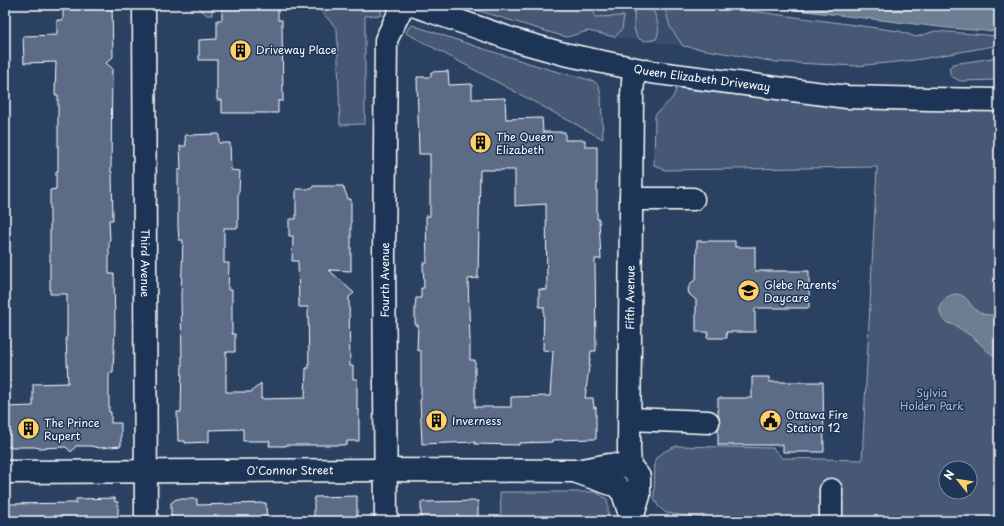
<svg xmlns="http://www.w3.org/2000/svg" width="1004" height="526" font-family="'Playpen Sans',sans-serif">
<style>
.built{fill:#394e6c}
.green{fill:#465975;stroke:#a2acba;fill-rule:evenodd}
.water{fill:#6d7d92;stroke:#a7b1be}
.building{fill:#5b6c86;stroke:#fff;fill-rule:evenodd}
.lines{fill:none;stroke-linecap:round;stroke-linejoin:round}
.minor-casing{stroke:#fff;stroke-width:25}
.major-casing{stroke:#fff;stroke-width:25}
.minor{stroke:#1d3557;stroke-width:22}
.major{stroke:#1d3557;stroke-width:22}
.labels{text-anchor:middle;stroke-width:3;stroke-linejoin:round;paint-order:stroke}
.poi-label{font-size:11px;fill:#fff;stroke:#1d3557;text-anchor:start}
.street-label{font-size:11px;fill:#fff;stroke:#1d3557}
.park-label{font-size:11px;fill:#b5bdc8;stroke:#1d3557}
</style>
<rect width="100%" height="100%" fill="#2a4161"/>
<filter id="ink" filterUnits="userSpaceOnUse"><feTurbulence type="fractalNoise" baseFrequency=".025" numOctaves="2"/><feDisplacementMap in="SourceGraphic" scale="8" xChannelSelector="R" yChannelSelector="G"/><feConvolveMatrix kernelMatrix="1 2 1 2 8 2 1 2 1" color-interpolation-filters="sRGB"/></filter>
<g filter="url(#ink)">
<!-- built -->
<polygon class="built" points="594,5 664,5 670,27 683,46 615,37 622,29 595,17"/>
<!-- green -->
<g class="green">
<polygon points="195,5 212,5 212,15 207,15"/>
<polygon points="312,5 377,5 380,8 382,15 365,16 365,124 340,125 337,29 321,11"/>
<polygon points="460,5 594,5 595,17 624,16 622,29 615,37 588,31 567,37 555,34"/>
<path d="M 635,5 L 649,5 L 651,6 C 656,17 662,28 656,39 C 629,48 634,22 635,5 Z"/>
<polygon points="664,5 732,5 744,10 899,31 916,37 935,31 999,36 999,45 916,60 857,66 776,62 683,46 670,27"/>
<polygon points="412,25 484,49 551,70 594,81 599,86 601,96 603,139 406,33 409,27"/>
<polygon points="999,57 999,80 960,81 951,76 949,68 953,64"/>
<path d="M 676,88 L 815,104 L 999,109 L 999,521 L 725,521 L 666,513 L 658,506 L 654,498 L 655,459 L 665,451 L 676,446 L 773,448 L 782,458 L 862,460 L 877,167 L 665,170 L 654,165 L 655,115 C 662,106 675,100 676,88 ZM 946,468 L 970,468 L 970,492 L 946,492 Z"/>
<polygon points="500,492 596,492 607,499 608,505 608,521 501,521"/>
</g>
<!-- water -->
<g class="water">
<polygon points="767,5 999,5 999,32 948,28 788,9"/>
<path d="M 956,294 C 967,294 969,305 977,311 C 984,316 992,315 999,315 L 999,357 C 989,355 984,347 977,341 C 971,335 963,331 956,326 C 951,323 946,324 943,319 C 935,307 944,295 956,294 Z"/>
</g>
<!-- building -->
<g class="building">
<polygon points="63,5 112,5 113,57 106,63 112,68 111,172 112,172 113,220 109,220 110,240 109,240 109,274 114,274 115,327 113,373 109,373 109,412 111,412 111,423 121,423 121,446 100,448 90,446 76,446 71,452 66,447 39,448 35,447 5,447 5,407 33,406 33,384 68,383 66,337 67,337 67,294 50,294 50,190 56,189 56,171 58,171 58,95 55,95 56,62 24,63 23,36 57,35 57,20 63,20"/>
<polygon points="222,5 278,5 278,20 282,20 283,101 278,101 278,113 222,113 222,100 217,100 217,60 199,60 199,40 217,39 217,20 222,20"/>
<path d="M 448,71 L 449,85 L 472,84 L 472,99 L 505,98 L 506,119 L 542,118 L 543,132 L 565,132 L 565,140 L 585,140 L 585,147 L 597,147 L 597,219 L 599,219 L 601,259 L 595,259 L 596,351 L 591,351 L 585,398 L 593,398 L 594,408 L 596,407 L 596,439 L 552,440 L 552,442 L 519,443 L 519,445 L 475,444 L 475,442 L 422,444 L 420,400 L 421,400 L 421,351 L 417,350 L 418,325 L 415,325 L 415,309 L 416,298 L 421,298 L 421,288 L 424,288 L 423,263 L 427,263 L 426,216 L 430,216 L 430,154 L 419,154 L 417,77 L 431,77 L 431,72 ZM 480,170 L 515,170 L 515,206 L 546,204 L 547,290 L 539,289 L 539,307 L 544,307 L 543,350 L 553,351 L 550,396 L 511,397 L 511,407 L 475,407 L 475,360 L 470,360 L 470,340 L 468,279 L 478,278 Z"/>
<polygon points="219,134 219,143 230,143 231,170 240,171 239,192 238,192 238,228 224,228 224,263 229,263 228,290 232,290 232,334 235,334 235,352 226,352 226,392 251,392 261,383 261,399 305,398 306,368 309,368 308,307 299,307 298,261 292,261 293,236 289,236 289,219 296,219 296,189 312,189 313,186 343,186 348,199 351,199 351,271 329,270 354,293 349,297 350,366 353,366 353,379 357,379 357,410 359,409 359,441 347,441 347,445 286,445 286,446 269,446 270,441 243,441 243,429 209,430 209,442 185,443 185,441 178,441 177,412 181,412 182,362 181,296 183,240 179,240 178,227 178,170 181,170 180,146 186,146 185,135"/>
<polygon points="697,241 735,241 735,247 755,247 755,271 809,271 809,308 755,308 755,332 726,332 727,338 707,338 708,332 696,332 696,300 689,294 688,289 691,283 696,279"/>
<polygon points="752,377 769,377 769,382 823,382 824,452 783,452 783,445 718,445 718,430 720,422 718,415 718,398 752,398"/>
<polygon points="357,496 357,521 314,521 314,497"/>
<polygon points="115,498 115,502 118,502 118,521 5,521 5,504 76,503 76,499"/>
<polygon points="176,499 197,499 197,505 266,503 267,521 171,521 171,503"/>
<polygon points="478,501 478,521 421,521 421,502"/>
</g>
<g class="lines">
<defs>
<g id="minor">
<path id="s1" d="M 144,5 L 146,521"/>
<polyline points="631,199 693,199"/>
<polyline points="629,419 708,422"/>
<path id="s2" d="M 5,472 L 386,470 L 576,471 L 609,465 L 630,466"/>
<polyline points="577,472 617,486 623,493 631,518"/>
<polyline points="386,521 384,254 386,40 403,5"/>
<path id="s3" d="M 631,521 L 639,496 L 639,477 L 630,466 L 629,450 L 632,95 L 634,69"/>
<polyline points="831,521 831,490"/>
</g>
<g id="major">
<path id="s4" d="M 413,5 L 514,40 L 564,54 L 651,72 L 847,97 L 930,99 L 999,100"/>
</g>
</defs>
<!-- minor casing -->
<use href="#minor" class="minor-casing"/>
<!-- major casing -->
<use href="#major" class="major-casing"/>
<!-- minor -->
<use href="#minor" class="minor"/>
<!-- major -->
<use href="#major" class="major"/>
</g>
</g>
<!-- icons -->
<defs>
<symbol id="building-disc" viewBox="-11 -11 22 22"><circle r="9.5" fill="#ffd166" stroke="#1d3557"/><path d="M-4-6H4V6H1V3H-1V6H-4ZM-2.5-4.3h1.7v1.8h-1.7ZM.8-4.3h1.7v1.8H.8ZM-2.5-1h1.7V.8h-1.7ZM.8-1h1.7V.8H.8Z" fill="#111"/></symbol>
<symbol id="school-disc" viewBox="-11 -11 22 22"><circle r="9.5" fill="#ffd166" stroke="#1d3557"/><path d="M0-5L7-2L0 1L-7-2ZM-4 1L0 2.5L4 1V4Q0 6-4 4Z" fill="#111"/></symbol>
<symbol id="civic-disc" viewBox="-11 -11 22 22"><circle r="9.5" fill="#ffd166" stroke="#1d3557"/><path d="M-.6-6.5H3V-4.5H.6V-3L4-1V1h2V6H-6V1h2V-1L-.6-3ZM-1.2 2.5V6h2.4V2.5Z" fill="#111"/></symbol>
</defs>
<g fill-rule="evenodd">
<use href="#building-disc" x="228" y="38" width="25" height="25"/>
<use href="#building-disc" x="468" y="130" width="25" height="25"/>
<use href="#school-disc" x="736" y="278" width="25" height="25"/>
<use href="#building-disc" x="424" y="408" width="25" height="25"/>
<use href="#civic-disc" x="758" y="408" width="25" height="25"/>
<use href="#building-disc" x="16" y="416" width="25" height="25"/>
</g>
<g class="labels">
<!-- poi labels -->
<g class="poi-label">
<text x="256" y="54">Driveway Place</text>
<text x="496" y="141">The Queen<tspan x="496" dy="13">Elizabeth</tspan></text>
<text x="764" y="289">Glebe Parents'<tspan x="764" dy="13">Daycare</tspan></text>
<text x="786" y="419">Ottawa Fire<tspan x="786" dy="13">Station 12</tspan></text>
<text x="452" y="425">Inverness</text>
<text x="44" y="427">The Prince<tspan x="44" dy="13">Rupert</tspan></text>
</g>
<!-- street labels -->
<g class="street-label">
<text dy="4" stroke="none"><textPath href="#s4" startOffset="299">Queen Elizabeth Driveway</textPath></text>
<text dy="4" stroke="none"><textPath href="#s1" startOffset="258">Third Avenue</textPath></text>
<text transform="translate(385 280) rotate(-90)" y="4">Fourth Avenue</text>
<text dy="4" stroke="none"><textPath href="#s3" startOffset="228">Fifth Avenue</textPath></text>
<text dy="4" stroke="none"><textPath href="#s2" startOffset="285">O'Connor Street</textPath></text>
</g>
<!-- park labels -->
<g class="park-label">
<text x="932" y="397">Sylvia<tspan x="932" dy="13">Holden Park</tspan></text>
</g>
</g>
<!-- margin -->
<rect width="1004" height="526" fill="none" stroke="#1d3557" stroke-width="20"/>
<rect x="10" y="10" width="984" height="506" fill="none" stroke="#fff" stroke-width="1.5" filter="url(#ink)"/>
<!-- north arrow -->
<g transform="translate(958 480) rotate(300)"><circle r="19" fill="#1d3557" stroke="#77869a"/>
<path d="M0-3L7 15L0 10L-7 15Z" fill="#ffd166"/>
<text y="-6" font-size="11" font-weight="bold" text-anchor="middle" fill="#ffffff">N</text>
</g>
</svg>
